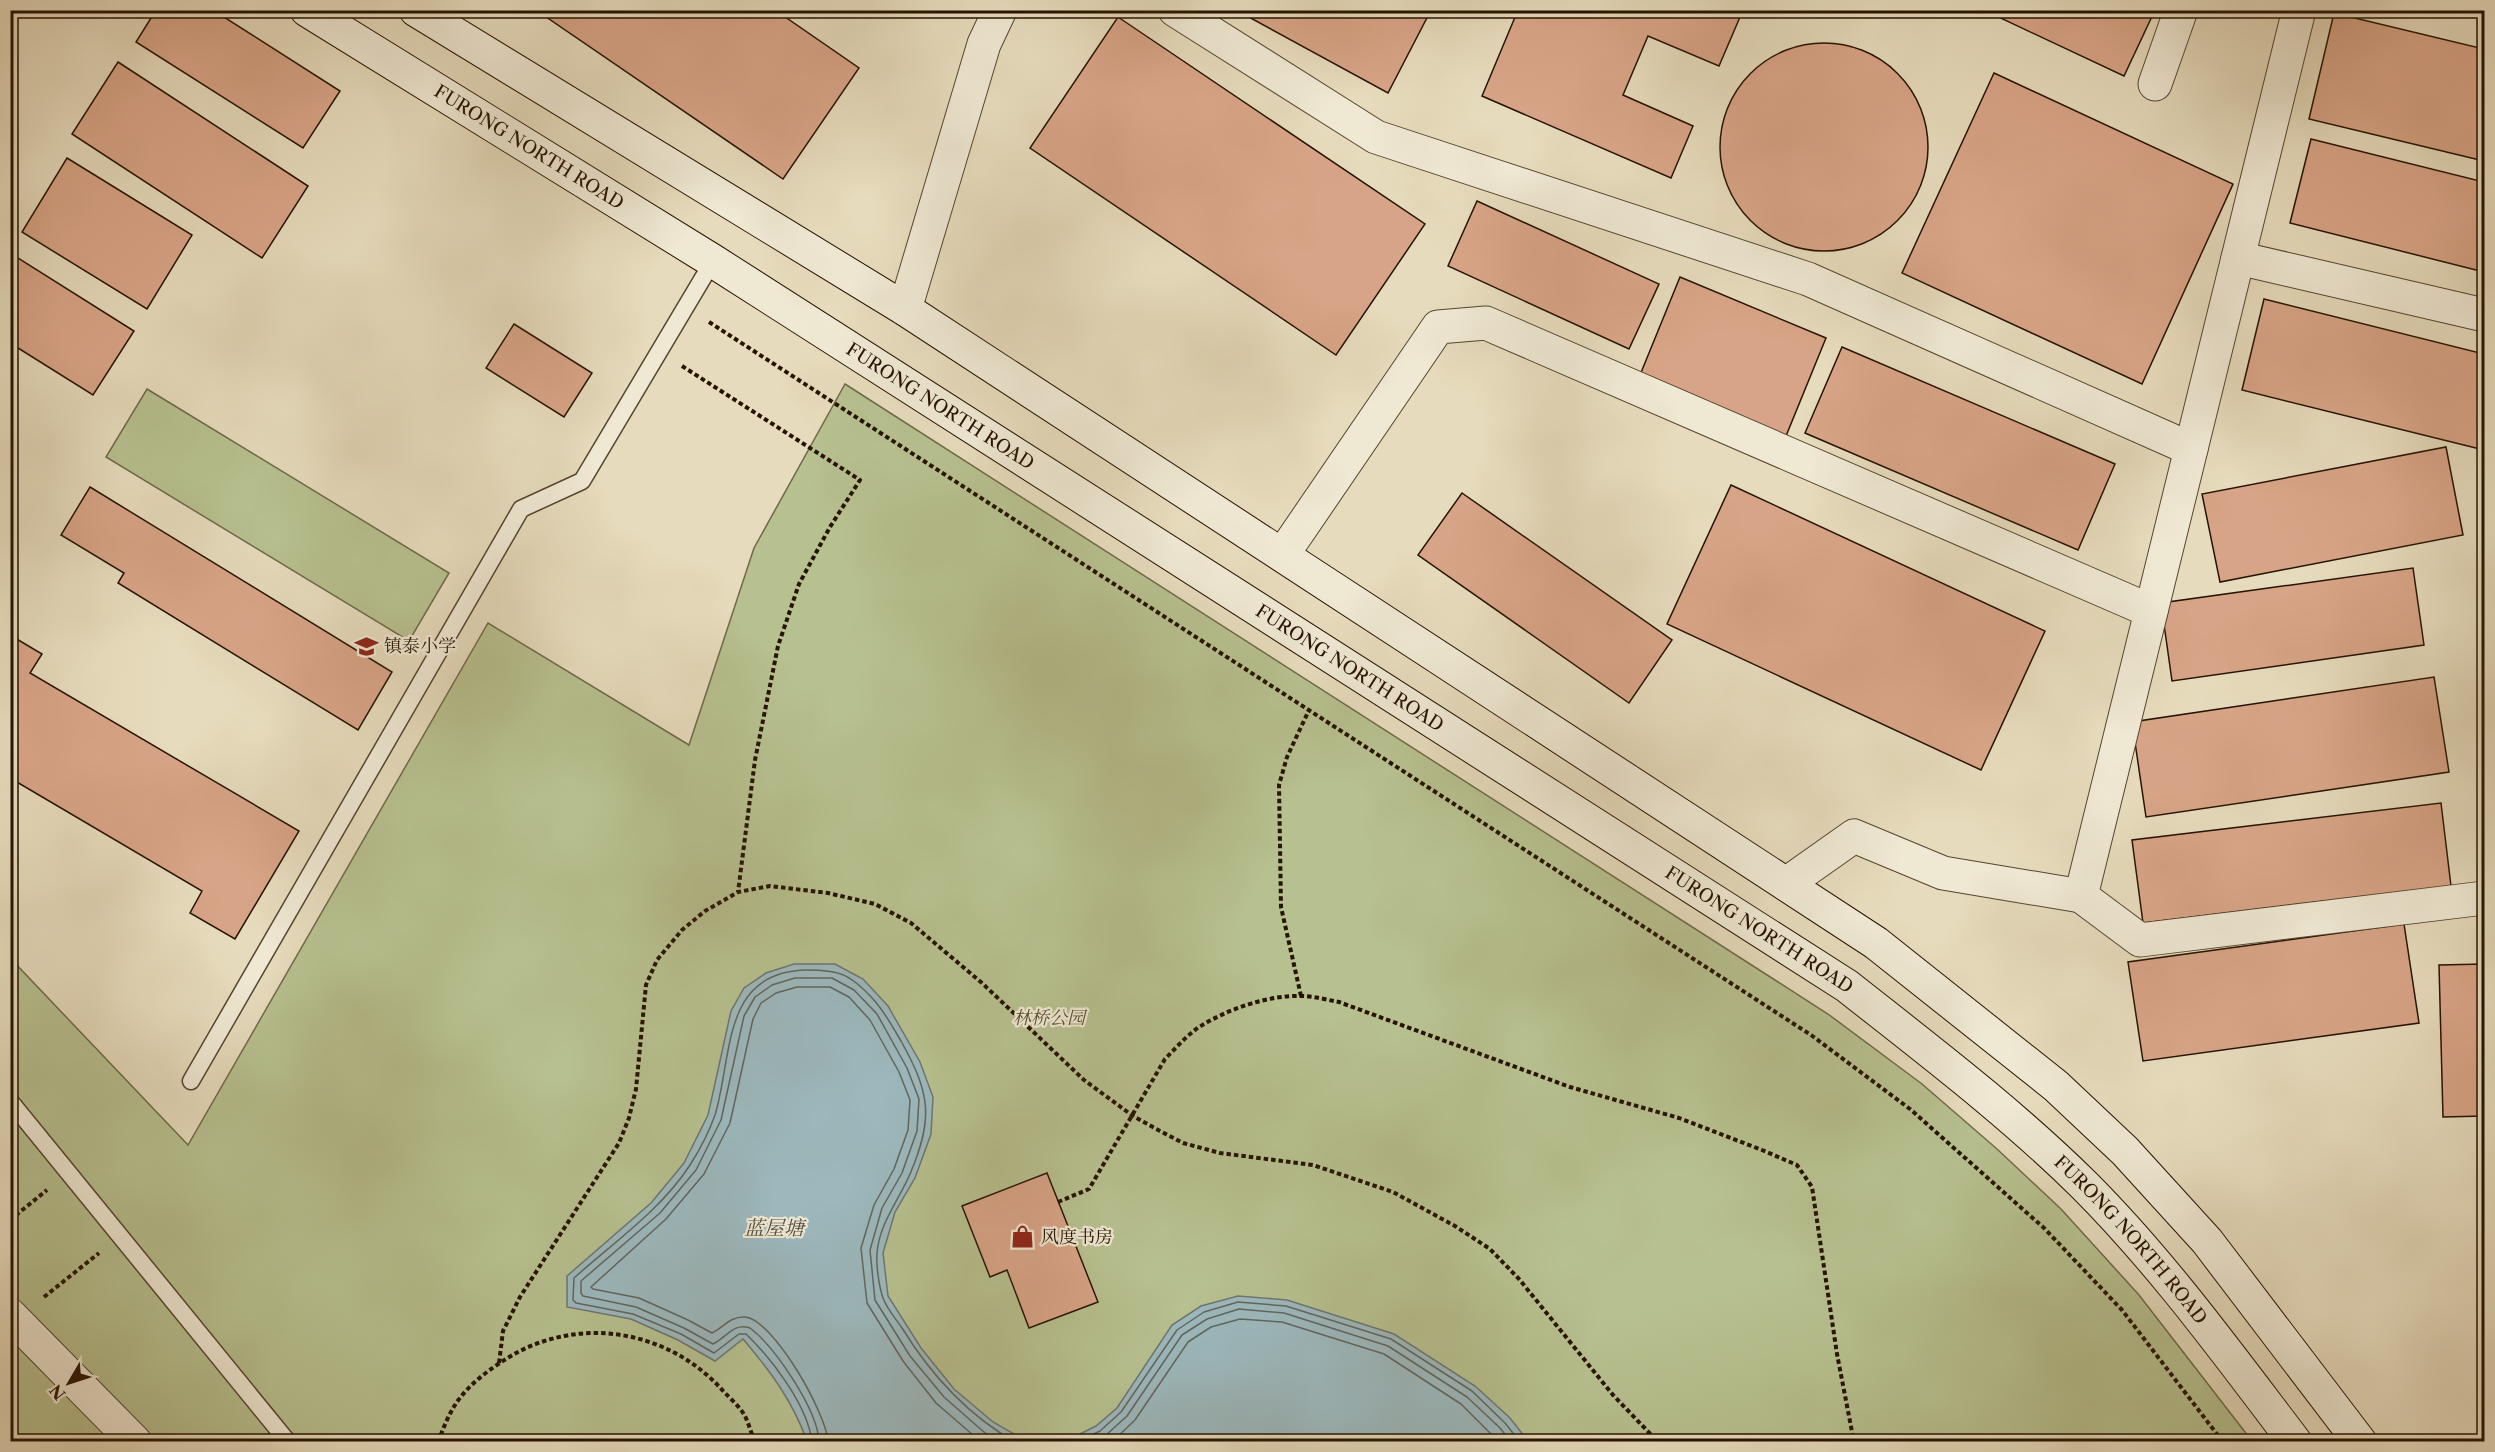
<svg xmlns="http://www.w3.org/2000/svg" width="2495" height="1452" font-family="'Libre Caslon Text','Noto Serif SC',serif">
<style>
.green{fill:#b7c08f;stroke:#6e6a48;stroke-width:1.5}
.water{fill:#9cb8bd;stroke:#6c7671;stroke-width:1.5}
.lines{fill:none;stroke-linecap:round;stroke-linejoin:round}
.shore{stroke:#60665e;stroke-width:1.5}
.building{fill:#d8a487;stroke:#251300;stroke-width:1.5}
.service-casing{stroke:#55452f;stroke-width:19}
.minor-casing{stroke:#55452f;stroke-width:35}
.secondary-casing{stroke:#251300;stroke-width:35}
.path{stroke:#251300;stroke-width:4;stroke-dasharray:4.5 3;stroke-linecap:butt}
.service{stroke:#efe8d3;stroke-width:16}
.minor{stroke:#efe8d3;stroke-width:33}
.secondary{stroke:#efe8d3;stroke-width:33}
.labels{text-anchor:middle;stroke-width:4.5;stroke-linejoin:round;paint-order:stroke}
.street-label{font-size:18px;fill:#251300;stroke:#efe8d3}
.poi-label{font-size:18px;fill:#251300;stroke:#efe8d3;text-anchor:start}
.park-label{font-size:18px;font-style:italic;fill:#585032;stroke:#efe8d3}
.water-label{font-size:20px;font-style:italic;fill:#4f4d42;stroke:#efe8d3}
</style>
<rect width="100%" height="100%" fill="#e6dbbc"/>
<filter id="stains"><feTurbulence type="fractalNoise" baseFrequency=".00333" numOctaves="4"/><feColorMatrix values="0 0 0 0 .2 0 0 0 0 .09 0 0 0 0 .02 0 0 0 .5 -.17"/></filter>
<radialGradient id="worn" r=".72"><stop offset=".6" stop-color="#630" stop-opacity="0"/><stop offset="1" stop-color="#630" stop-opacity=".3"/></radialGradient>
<!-- green -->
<g class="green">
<polygon points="845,384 1828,1014 1922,1084 1997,1149 2061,1209 2139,1295 2252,1441 11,1441 10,958 188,1145 488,623 689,745 754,548"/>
<polygon points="147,389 449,573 409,641 106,457"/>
</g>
<!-- water -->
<path class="water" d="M 794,964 L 835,964 L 863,979 L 888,1006 L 920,1062 L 933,1097 L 931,1134 L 915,1178 L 895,1212 L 883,1253 L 888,1296 L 921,1348 L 954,1389 L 993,1422 L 1026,1441 L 1051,1441 L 1078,1435 L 1096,1426 L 1117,1408 L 1172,1325 L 1201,1306 L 1238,1296 L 1287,1300 L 1394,1334 L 1475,1386 L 1510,1418 L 1528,1441 L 807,1441 C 792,1400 771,1372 743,1339 L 715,1361 L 678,1340 L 631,1319 L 567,1307 L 567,1276 L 651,1203 L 684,1163 L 708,1115 L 731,1011 L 744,988 L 766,973 Z"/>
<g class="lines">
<!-- shore -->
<g class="shore">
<path d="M 812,1442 C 808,1406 772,1359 746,1334 L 739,1334 L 714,1353 L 681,1334 L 633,1314 L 576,1303 L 573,1300 L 574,1278 C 613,1243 661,1210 690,1165 C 699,1151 709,1132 715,1115 C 733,1056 721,971 807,970 C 840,970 850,974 873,999 C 885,1012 892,1026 901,1041 C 930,1093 934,1118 910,1174 C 899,1200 879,1224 877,1253 C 876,1265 879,1287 883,1298 C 887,1309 896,1319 902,1328 C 931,1375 966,1414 1015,1442"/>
<path d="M 819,1442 C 818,1410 775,1347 750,1328 C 734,1322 726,1338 713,1344 L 684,1328 L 636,1307 L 583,1296 L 581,1293 L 581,1281 L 660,1213 L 696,1170 L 721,1120 L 744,1016 L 755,997 L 772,985 L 795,978 L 832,978 L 854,990 L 877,1014 L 907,1068 L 919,1099 L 917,1131 L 902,1173 L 882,1208 L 870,1250 L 875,1300 L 910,1356 L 944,1397 L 985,1433 L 1000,1442"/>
<path d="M 828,1442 C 827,1414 773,1319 745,1317 C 730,1316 723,1328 712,1333 L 688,1320 L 639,1298 L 593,1289 L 591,1287 L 666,1219 L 704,1174 L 730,1123 L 753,1019 L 761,1003 L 776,993 L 797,987 L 830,987 L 849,997 L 870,1020 L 899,1072 L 910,1100 L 908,1130 L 894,1169 L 874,1205 L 861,1248 L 867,1303 L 903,1361 L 936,1403 L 981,1442"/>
<polyline points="1077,1442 1100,1431 1121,1412 1177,1330 1204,1312 1238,1302 1286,1306 1391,1339 1472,1391 1505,1423 1520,1442"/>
<polyline points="1095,1442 1105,1436 1127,1416 1182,1335 1207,1319 1239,1309 1284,1313 1388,1346 1467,1397 1500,1428 1511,1442"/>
<polyline points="1112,1442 1135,1420 1188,1342 1211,1327 1240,1319 1282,1322 1384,1354 1461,1404 1499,1442"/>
</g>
</g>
<!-- building -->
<g class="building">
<polygon points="156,10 213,10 340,91 303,148 136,42"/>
<polygon points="536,10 775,10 859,68 783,179"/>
<polygon points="1236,10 1431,10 1388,93"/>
<polygon points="1518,10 1743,10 1719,66 1648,36 1623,95 1693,126 1671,178 1482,96"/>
<polygon points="1994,10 2155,10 2124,76 1992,14"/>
<polygon points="2334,13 2484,49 2484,161 2309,119"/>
<polygon points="1118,17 1425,224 1336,355 1030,148"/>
<circle cx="1824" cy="147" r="104"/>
<polygon points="118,62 308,186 262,258 72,134"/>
<polygon points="1994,73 2233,184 2142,384 1902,273"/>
<polygon points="2311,139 2484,182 2484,272 2290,223"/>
<polygon points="67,158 192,235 147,309 22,232"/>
<polygon points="1477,201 1659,284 1629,349 1448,266"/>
<polygon points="10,253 134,331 93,395 10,343"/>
<polygon points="1680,277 1826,338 1786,436 1640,375"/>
<polygon points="2264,299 2484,354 2484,450 2242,390"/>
<polygon points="514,324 592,373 564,417 486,368"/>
<polygon points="1842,347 2115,464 2078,550 1805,433"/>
<polygon points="2446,447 2463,535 2220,582 2202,494"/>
<polygon points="1731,485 2045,631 1981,770 1667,624"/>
<polygon points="90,487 392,672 358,730 118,583 124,573 61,535"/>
<polygon points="1462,493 1672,640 1629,703 1418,555"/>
<polygon points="2413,568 2424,645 2172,681 2161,603"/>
<polygon points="10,635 42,654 30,673 299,831 235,939 190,913 202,891 10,778"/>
<polygon points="2434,677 2449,772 2146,817 2132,722"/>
<polygon points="2441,803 2451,886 2143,923 2132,840"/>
<polygon points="2404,924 2419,1023 2143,1061 2128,962"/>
<polygon points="2484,964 2484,1116 2443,1117 2439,965"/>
<polygon points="1047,1173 1098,1302 1029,1328 1007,1270 990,1277 962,1206"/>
</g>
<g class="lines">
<defs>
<g id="service">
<polyline points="191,1081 521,509 582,481 713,261"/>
<polyline points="10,1101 288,1442"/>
</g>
<g id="minor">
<polyline points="1175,10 1376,137 1808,279 2191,449"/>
<polyline points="2155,84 2181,10"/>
<polyline points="2238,258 2484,315"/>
<polyline points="905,309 984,44 1000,10"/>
<polyline points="1283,554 1438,327 1486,323 2151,611"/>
<polyline points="1786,884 1854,836 1943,873 2081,896 2299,10"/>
<polyline points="2081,896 2140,940 2484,898"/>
<polyline points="10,1315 135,1442"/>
</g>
<g id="secondary">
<path id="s1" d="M 307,10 L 713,261 L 1847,986 C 1928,1050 2010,1112 2084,1185 C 2162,1263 2228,1354 2295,1442"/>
<polyline points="416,10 905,309 1876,943 2056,1086 2125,1151 2207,1241 2360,1442"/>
</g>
</defs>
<!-- service casing -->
<use href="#service" class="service-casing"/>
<!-- minor casing -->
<use href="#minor" class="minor-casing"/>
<!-- secondary casing -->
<use href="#secondary" class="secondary-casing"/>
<!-- path -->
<g class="path">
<polyline points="709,322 1811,1035 1910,1109 2044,1228 2122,1310 2223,1442"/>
<polyline points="682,366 860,480 830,527 799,584 778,646 755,760 738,892"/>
<polyline points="1301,996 1281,907 1279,785 1287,757 1309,710"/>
<path d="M 1058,1202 L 1089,1189 L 1165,1059 C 1176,1048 1186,1036 1199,1027 C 1228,1009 1268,995 1301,996 C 1314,996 1327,1000 1339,1002 L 1570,1087 L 1679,1118 L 1762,1150 L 1797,1165 L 1812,1187 L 1837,1354 L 1854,1442"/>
<polyline points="10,1220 47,1190"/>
<polyline points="44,1297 99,1253"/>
<polyline points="499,1363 503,1331 520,1297 619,1143 629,1118 636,1089 646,985 657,960 682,930 705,911 738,892 770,886 828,893 875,904 911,923 982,983 1084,1080 1133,1116 1160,1131 1183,1143 1220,1153 1313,1165 1393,1192 1455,1226 1490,1249 1519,1279 1613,1395 1658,1442"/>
<polyline points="1854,1440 1881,1442"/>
<path d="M 438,1442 C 443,1429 448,1416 455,1405 C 467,1386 487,1371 506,1359 C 577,1314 669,1329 724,1392 C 731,1399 740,1407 745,1416 C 749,1424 751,1433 755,1442"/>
</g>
<!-- service -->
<use href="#service" class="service"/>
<!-- minor -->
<use href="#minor" class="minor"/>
<!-- secondary -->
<use href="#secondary" class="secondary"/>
</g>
<!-- icons -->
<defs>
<symbol id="school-bare" viewBox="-9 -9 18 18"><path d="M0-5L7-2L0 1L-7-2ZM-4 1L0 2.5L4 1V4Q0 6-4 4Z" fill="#8f2418" stroke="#efe8d3" stroke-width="2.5" paint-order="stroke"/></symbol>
<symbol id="shop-bare" viewBox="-9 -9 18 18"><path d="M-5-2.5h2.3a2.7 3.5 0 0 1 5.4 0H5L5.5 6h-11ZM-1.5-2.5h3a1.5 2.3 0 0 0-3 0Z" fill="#8f2418" stroke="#efe8d3" stroke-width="2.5" paint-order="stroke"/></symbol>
</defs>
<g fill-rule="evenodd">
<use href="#school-bare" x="350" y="630" width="33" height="33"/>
<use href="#shop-bare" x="1006" y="1220" width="33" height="33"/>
</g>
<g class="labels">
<!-- street labels -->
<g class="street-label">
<text dy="6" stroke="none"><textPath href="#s1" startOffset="261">FURONG NORTH ROAD</textPath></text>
<text dy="6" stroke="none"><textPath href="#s1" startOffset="747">FURONG NORTH ROAD</textPath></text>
<text dy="6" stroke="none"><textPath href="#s1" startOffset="1233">FURONG NORTH ROAD</textPath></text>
<text dy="6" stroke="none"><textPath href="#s1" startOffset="1719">FURONG NORTH ROAD</textPath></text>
<text dy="6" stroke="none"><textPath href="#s1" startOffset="2205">FURONG NORTH ROAD</textPath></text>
</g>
<!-- poi labels -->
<g class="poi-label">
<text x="384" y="652">镇泰小学</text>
<text x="1041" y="1243">风度书房</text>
</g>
<!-- park labels -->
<g class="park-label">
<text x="1049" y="1024">林桥公园</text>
</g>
<!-- water labels -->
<g class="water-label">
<text x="774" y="1235">蓝屋塘</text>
</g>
</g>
<!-- margin -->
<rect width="2495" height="1452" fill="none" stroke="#e6dbbc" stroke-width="36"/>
<rect x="12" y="12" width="2471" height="1428" fill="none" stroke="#251300" stroke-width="3"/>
<rect x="18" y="18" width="2459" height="1416" fill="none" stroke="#251300" stroke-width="1.5"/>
<!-- north arrow -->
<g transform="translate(69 1383) rotate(231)" stroke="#efe8d3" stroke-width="4.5" paint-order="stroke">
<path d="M0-4.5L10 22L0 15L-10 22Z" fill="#251300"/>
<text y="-9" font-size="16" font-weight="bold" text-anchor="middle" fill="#251300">N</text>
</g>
<rect width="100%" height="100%" filter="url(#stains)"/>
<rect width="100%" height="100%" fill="url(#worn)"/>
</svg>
